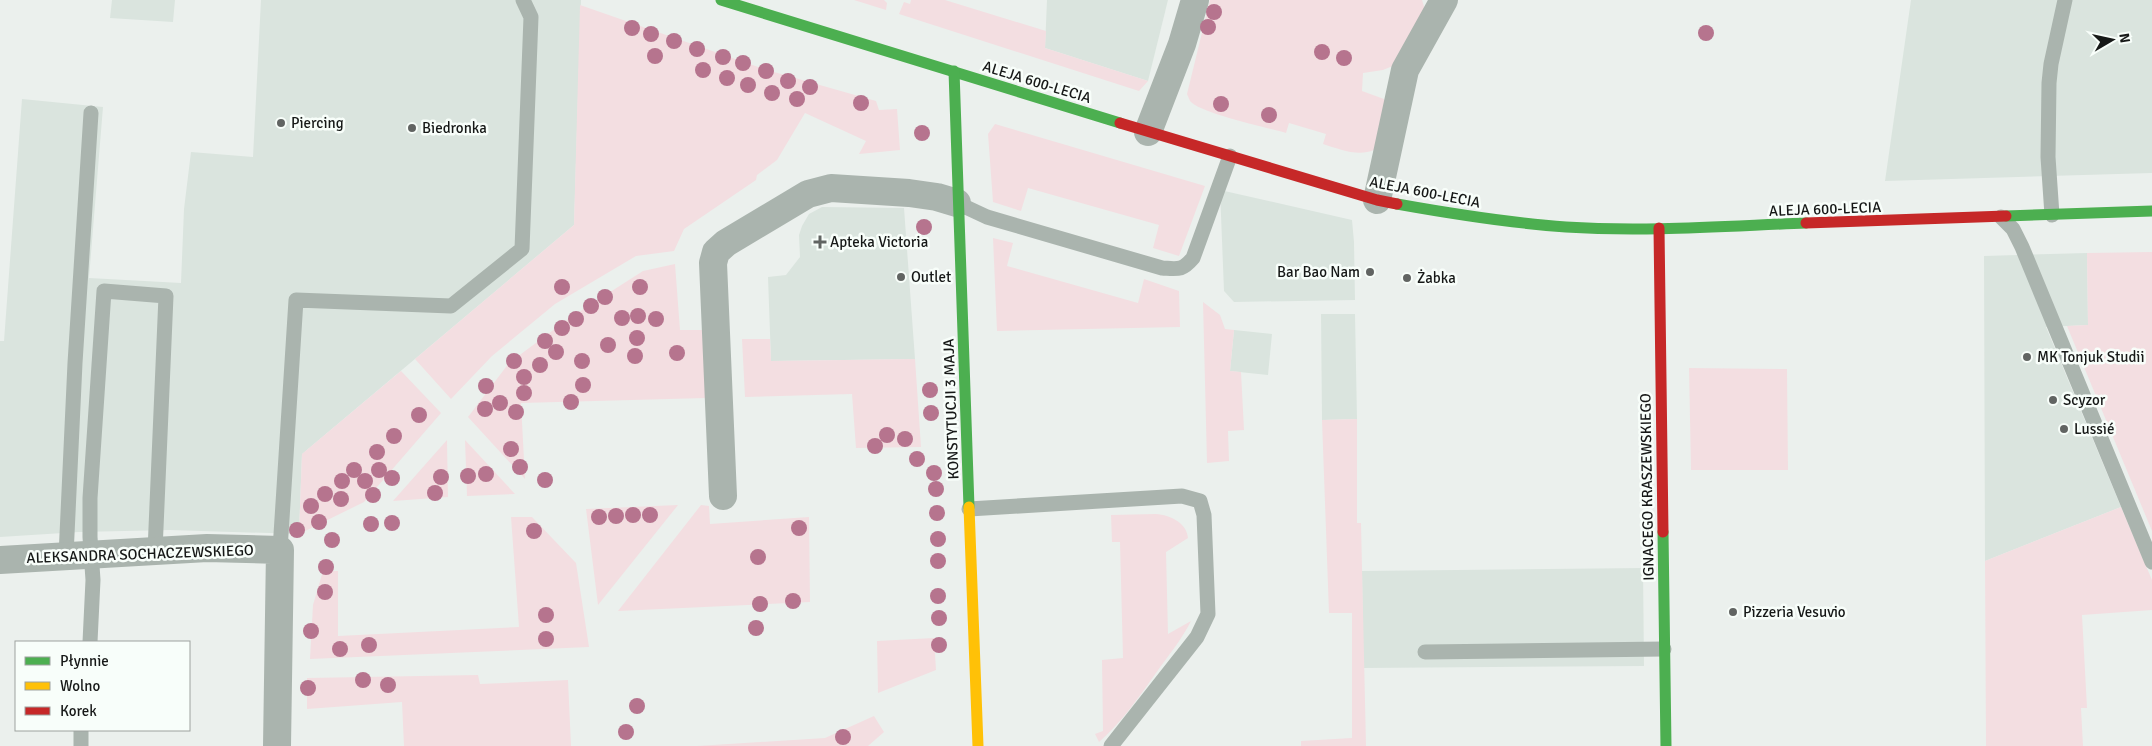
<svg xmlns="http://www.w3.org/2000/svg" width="2152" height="746" font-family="Signika,sans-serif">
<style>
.built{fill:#dae4de}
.green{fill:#f3dee1}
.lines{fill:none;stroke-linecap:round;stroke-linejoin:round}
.lane{stroke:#aab4ae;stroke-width:15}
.street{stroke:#aab4ae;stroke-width:28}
.fast{stroke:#4caf50;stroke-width:11}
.slow{stroke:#ffc107;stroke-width:11}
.jam{stroke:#c62828;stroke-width:11}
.tree{fill:#b6748e}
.poi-dot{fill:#616462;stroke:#f8fefa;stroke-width:2}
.labels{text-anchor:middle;stroke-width:5;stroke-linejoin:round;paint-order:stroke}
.street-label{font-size:15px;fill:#161817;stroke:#f8fefa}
.poi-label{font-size:15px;fill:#161817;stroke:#f8fefa;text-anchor:start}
</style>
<rect width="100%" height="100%" fill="#ebf0ed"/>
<!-- built -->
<g class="built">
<polygon points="112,0 175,0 173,22 110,18"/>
<polygon points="261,0 581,0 574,225 302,454 299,534 170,530 79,532 0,537 0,341 4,341 22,99 103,107 89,278 181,283 184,209 191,152 253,157"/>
<polygon points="1047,0 1168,0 1148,81 1045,48"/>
<polygon points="1911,0 2152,0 2152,173 1885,181"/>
<polygon points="1220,190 1352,220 1354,242 1355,300 1234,302 1224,291"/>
<polygon points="822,207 904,208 915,359 771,361 768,277 786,275 800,257 799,235 802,226 809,214"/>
<polygon points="2087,253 2088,325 2046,327 2121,507 1985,561 1984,256"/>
<polygon points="1321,314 1355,314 1357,419 1322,420"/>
<polygon points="1234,330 1272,334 1268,375 1230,371"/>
<polygon points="1643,568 1644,666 1363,668 1362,571"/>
</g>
<!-- green -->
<g class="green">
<polygon points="854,0 884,0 887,3 886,10"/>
<polygon points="911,0 945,0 1046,31 1045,48 1148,81 1139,91 899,14 904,2 910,4"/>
<path d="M 1210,0 L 1422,0 L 1426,13 L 1395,65 L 1383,70 L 1363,73 L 1362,91 L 1384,99 L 1386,107 L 1374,150 C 1358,157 1339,149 1323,144 L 1326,134 L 1289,123 L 1286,133 C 1269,128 1199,113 1190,101 C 1189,99 1188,96 1187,94 Z"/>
<polygon points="580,5 767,70 876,101 879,110 897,109 900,150 859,154 866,141 805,113 777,160 757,175 756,180 684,229 674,251 636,256 555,304 492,356 451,399 415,359 574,225"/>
<polygon points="995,124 1205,186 1179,256 1153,248 1159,225 1028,188 1021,211 993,202 988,134"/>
<polygon points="993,238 1013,243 1007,266 1138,303 1144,279 1179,291 1180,327 997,331"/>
<polygon points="2152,252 2152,531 2067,326 2088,325 2087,253"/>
<polygon points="675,264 680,330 704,330 706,398 521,403 525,479 468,417 509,363 568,319 643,271"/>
<polygon points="1203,302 1220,315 1225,329 1234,330 1230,371 1241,372 1244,430 1228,431 1229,461 1207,463"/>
<polygon points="742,339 770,339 771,361 915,359 921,447 856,448 852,394 745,397"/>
<polygon points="1689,368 1787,369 1788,470 1691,470"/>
<polygon points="401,371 441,413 364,502 299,534 302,454"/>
<polygon points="1357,419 1357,523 1361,523 1366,746 1301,746 1301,741 1352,738 1352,613 1329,613 1322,420"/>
<polygon points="447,440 448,497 393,501"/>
<polygon points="465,440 515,494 467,496"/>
<polygon points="678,505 598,605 586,509"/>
<polygon points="701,505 709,506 710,524 809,517 810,602 618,611"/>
<polygon points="2121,507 2152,580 2152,610 2082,615 2087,708 2081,708 2083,746 1986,746 1985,561"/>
<path d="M 1156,514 C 1170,515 1187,523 1188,538 L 1166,552 L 1168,634 L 1191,621 C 1182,639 1168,656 1156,673 C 1139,697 1121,723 1099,742 L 1095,734 L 1103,731 L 1102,660 L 1123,658 L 1120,542 L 1112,542 L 1111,515 Z"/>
<polygon points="511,517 532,517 576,563 589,647 310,659 313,605 323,571 338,571 338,636 519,627"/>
<polygon points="934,638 936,670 878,693 877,641"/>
<polygon points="478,675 480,684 568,680 571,746 404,746 402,702 307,709 307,678"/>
<polygon points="874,716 884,732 868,746 697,746 825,738"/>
</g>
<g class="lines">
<!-- lane -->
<g class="lane">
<path d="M 957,203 L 987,217 L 1162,268 C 1178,269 1182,271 1193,258 L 1230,156"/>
<polyline points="2052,215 2048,157 2049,83 2051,64 2065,0"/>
<polyline points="2001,217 2013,229 2022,247 2152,562"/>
<polyline points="969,509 1182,496 1200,501 1204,515 1208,614 1197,637 1111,746"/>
<polyline points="280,550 296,300 451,306 522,249 531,17 523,0"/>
<polyline points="66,556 75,363 91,113"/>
<polyline points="90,642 93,580 90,537 90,498 104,291 166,296 155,551"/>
<polyline points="1425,652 1664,649"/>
<polyline points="81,730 81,746"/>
</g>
<!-- street -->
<g class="street">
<polyline points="1148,132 1182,44 1195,0"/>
<polyline points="1377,200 1405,70 1444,0"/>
<polyline points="723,496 713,263 716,252 726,243 808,194 831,188 909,193 937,197 957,203"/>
<polyline points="0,560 207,548 280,550 277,746"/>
</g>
<!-- fast -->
<g class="fast">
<polyline points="721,0 1120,123"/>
<polyline points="954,71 969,507"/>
<path d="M 1397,204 C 1453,214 1509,223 1566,227 C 1646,232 1726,226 1806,223"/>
<polyline points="2006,216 2152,211"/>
<polyline points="1663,532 1666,746"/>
</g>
<!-- slow -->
<polyline class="slow" points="969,507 978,746"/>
<!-- jam -->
<g class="jam">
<polyline points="1120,123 1377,200 1397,204"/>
<polyline points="1806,223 2006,216"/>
<polyline points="1659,228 1663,532"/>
</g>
</g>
<!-- trees -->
<g class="tree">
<circle cx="1214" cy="12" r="8"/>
<circle cx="1208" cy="27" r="8"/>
<circle cx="632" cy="28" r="8"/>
<circle cx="1706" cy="33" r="8"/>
<circle cx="651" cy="34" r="8"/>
<circle cx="674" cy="41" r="8"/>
<circle cx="697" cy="49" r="8"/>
<circle cx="1322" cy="52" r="8"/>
<circle cx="655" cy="56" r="8"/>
<circle cx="723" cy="57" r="8"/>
<circle cx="1344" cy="58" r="8"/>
<circle cx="743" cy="63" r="8"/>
<circle cx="703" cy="70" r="8"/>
<circle cx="766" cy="71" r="8"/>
<circle cx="727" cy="78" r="8"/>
<circle cx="788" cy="81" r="8"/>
<circle cx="748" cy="85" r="8"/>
<circle cx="810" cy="87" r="8"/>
<circle cx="772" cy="93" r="8"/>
<circle cx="797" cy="99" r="8"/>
<circle cx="861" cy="103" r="8"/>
<circle cx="1221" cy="104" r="8"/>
<circle cx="1269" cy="115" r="8"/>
<circle cx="922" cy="133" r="8"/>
<circle cx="924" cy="227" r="8"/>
<circle cx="562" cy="287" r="8"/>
<circle cx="640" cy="287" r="8"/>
<circle cx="605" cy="297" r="8"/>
<circle cx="591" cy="306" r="8"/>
<circle cx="638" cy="316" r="8"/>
<circle cx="622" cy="318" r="8"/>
<circle cx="576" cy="319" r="8"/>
<circle cx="656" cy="319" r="8"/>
<circle cx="562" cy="328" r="8"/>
<circle cx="637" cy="338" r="8"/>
<circle cx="545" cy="341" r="8"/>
<circle cx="608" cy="345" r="8"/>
<circle cx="556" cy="352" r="8"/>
<circle cx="677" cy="353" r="8"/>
<circle cx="635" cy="356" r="8"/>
<circle cx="514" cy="361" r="8"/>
<circle cx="582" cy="361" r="8"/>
<circle cx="540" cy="365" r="8"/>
<circle cx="524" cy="377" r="8"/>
<circle cx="583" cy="385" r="8"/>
<circle cx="486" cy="386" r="8"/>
<circle cx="930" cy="390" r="8"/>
<circle cx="524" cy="393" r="8"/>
<circle cx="571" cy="402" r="8"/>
<circle cx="500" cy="403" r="8"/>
<circle cx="485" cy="409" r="8"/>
<circle cx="516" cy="412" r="8"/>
<circle cx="931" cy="413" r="8"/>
<circle cx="419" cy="415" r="8"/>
<circle cx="887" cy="435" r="8"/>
<circle cx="394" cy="436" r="8"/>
<circle cx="905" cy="439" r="8"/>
<circle cx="875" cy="446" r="8"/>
<circle cx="511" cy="449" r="8"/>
<circle cx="377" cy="452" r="8"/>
<circle cx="917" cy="459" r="8"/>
<circle cx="520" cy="467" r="8"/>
<circle cx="354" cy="470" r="8"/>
<circle cx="379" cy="470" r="8"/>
<circle cx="934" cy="473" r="8"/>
<circle cx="486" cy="474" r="8"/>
<circle cx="468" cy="476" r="8"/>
<circle cx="441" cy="477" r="8"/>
<circle cx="392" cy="478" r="8"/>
<circle cx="545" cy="480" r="8"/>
<circle cx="342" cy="481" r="8"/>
<circle cx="365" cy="481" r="8"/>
<circle cx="936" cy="489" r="8"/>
<circle cx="435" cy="493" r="8"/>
<circle cx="325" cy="494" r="8"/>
<circle cx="373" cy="495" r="8"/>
<circle cx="341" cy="499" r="8"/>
<circle cx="311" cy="506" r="8"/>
<circle cx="937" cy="513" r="8"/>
<circle cx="633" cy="515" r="8"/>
<circle cx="650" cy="515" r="8"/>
<circle cx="616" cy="516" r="8"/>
<circle cx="599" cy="517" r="8"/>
<circle cx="319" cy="522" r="8"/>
<circle cx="392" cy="523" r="8"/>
<circle cx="371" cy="524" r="8"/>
<circle cx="799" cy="528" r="8"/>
<circle cx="297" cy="530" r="8"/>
<circle cx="534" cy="531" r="8"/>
<circle cx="938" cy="539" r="8"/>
<circle cx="332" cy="540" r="8"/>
<circle cx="758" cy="557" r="8"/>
<circle cx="938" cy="561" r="8"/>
<circle cx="326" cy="567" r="8"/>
<circle cx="325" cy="592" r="8"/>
<circle cx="938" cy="596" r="8"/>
<circle cx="793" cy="601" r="8"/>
<circle cx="760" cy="604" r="8"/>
<circle cx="546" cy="615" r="8"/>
<circle cx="939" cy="618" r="8"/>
<circle cx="756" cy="628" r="8"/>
<circle cx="311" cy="631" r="8"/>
<circle cx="546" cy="639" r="8"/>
<circle cx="369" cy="645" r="8"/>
<circle cx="939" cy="645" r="8"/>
<circle cx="340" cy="649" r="8"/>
<circle cx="363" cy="680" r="8"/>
<circle cx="388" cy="685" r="8"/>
<circle cx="308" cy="688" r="8"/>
<circle cx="637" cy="706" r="8"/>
<circle cx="626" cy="732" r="8"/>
<circle cx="843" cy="737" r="8"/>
</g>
<!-- markers -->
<g class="poi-dot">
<circle cx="281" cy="123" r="5"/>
<circle cx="412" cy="128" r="5"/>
<path d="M817.5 234.5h5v5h5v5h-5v5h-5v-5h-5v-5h5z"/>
<circle cx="1370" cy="272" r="5"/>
<circle cx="901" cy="277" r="5"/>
<circle cx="1407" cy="278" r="5"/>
<circle cx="2027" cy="357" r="5"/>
<circle cx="2053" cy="400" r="5"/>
<circle cx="2064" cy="429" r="5"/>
<circle cx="1733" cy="612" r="5"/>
</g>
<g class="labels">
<!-- street labels -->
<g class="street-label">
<text transform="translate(1037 82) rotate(17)" y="5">ALEJA 600-LECIA</text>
<text transform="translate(1425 192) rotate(11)" y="5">ALEJA 600-LECIA</text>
<text transform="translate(1825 209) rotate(-2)" y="5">ALEJA 600-LECIA</text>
<text transform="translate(951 409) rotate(-92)" y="5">KONSTYTUCJI 3 MAJA</text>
<text transform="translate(1647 487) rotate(-91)" y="5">IGNACEGO KRASZEWSKIEGO</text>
<text transform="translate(140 554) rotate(-2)" y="5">ALEKSANDRA SOCHACZEWSKIEGO</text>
</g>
<!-- poi labels -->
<g class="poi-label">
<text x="291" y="128">Piercing</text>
<text x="422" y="133">Biedronka</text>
<text x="830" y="247">Apteka Victoria</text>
<text x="1360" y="277" text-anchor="end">Bar Bao Nam</text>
<text x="911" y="282">Outlet</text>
<text x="1417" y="283">Żabka</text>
<text x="2037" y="362">MK Tonjuk Studii</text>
<text x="2063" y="405">Scyzor</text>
<text x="2074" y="434">Lussié</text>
<text x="1743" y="617">Pizzeria Vesuvio</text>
</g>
</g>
<!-- legend -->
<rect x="15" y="641" width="175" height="90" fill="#f8fefa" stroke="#9ea29f"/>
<rect x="25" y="657" width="25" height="8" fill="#4caf50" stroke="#9ea29f"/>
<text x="60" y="666" font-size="15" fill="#161817">Płynnie</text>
<rect x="25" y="682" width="25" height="8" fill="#ffc107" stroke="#9ea29f"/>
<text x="60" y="691" font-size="15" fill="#161817">Wolno</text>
<rect x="25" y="707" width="25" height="8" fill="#c62828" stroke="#9ea29f"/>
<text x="60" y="716" font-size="15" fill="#161817">Korek</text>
<!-- north arrow -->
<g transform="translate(2112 40) rotate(81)" stroke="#f8fefa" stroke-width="4" paint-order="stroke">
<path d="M0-4L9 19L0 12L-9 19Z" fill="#161817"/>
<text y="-8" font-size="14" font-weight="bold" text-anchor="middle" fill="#161817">N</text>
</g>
</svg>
